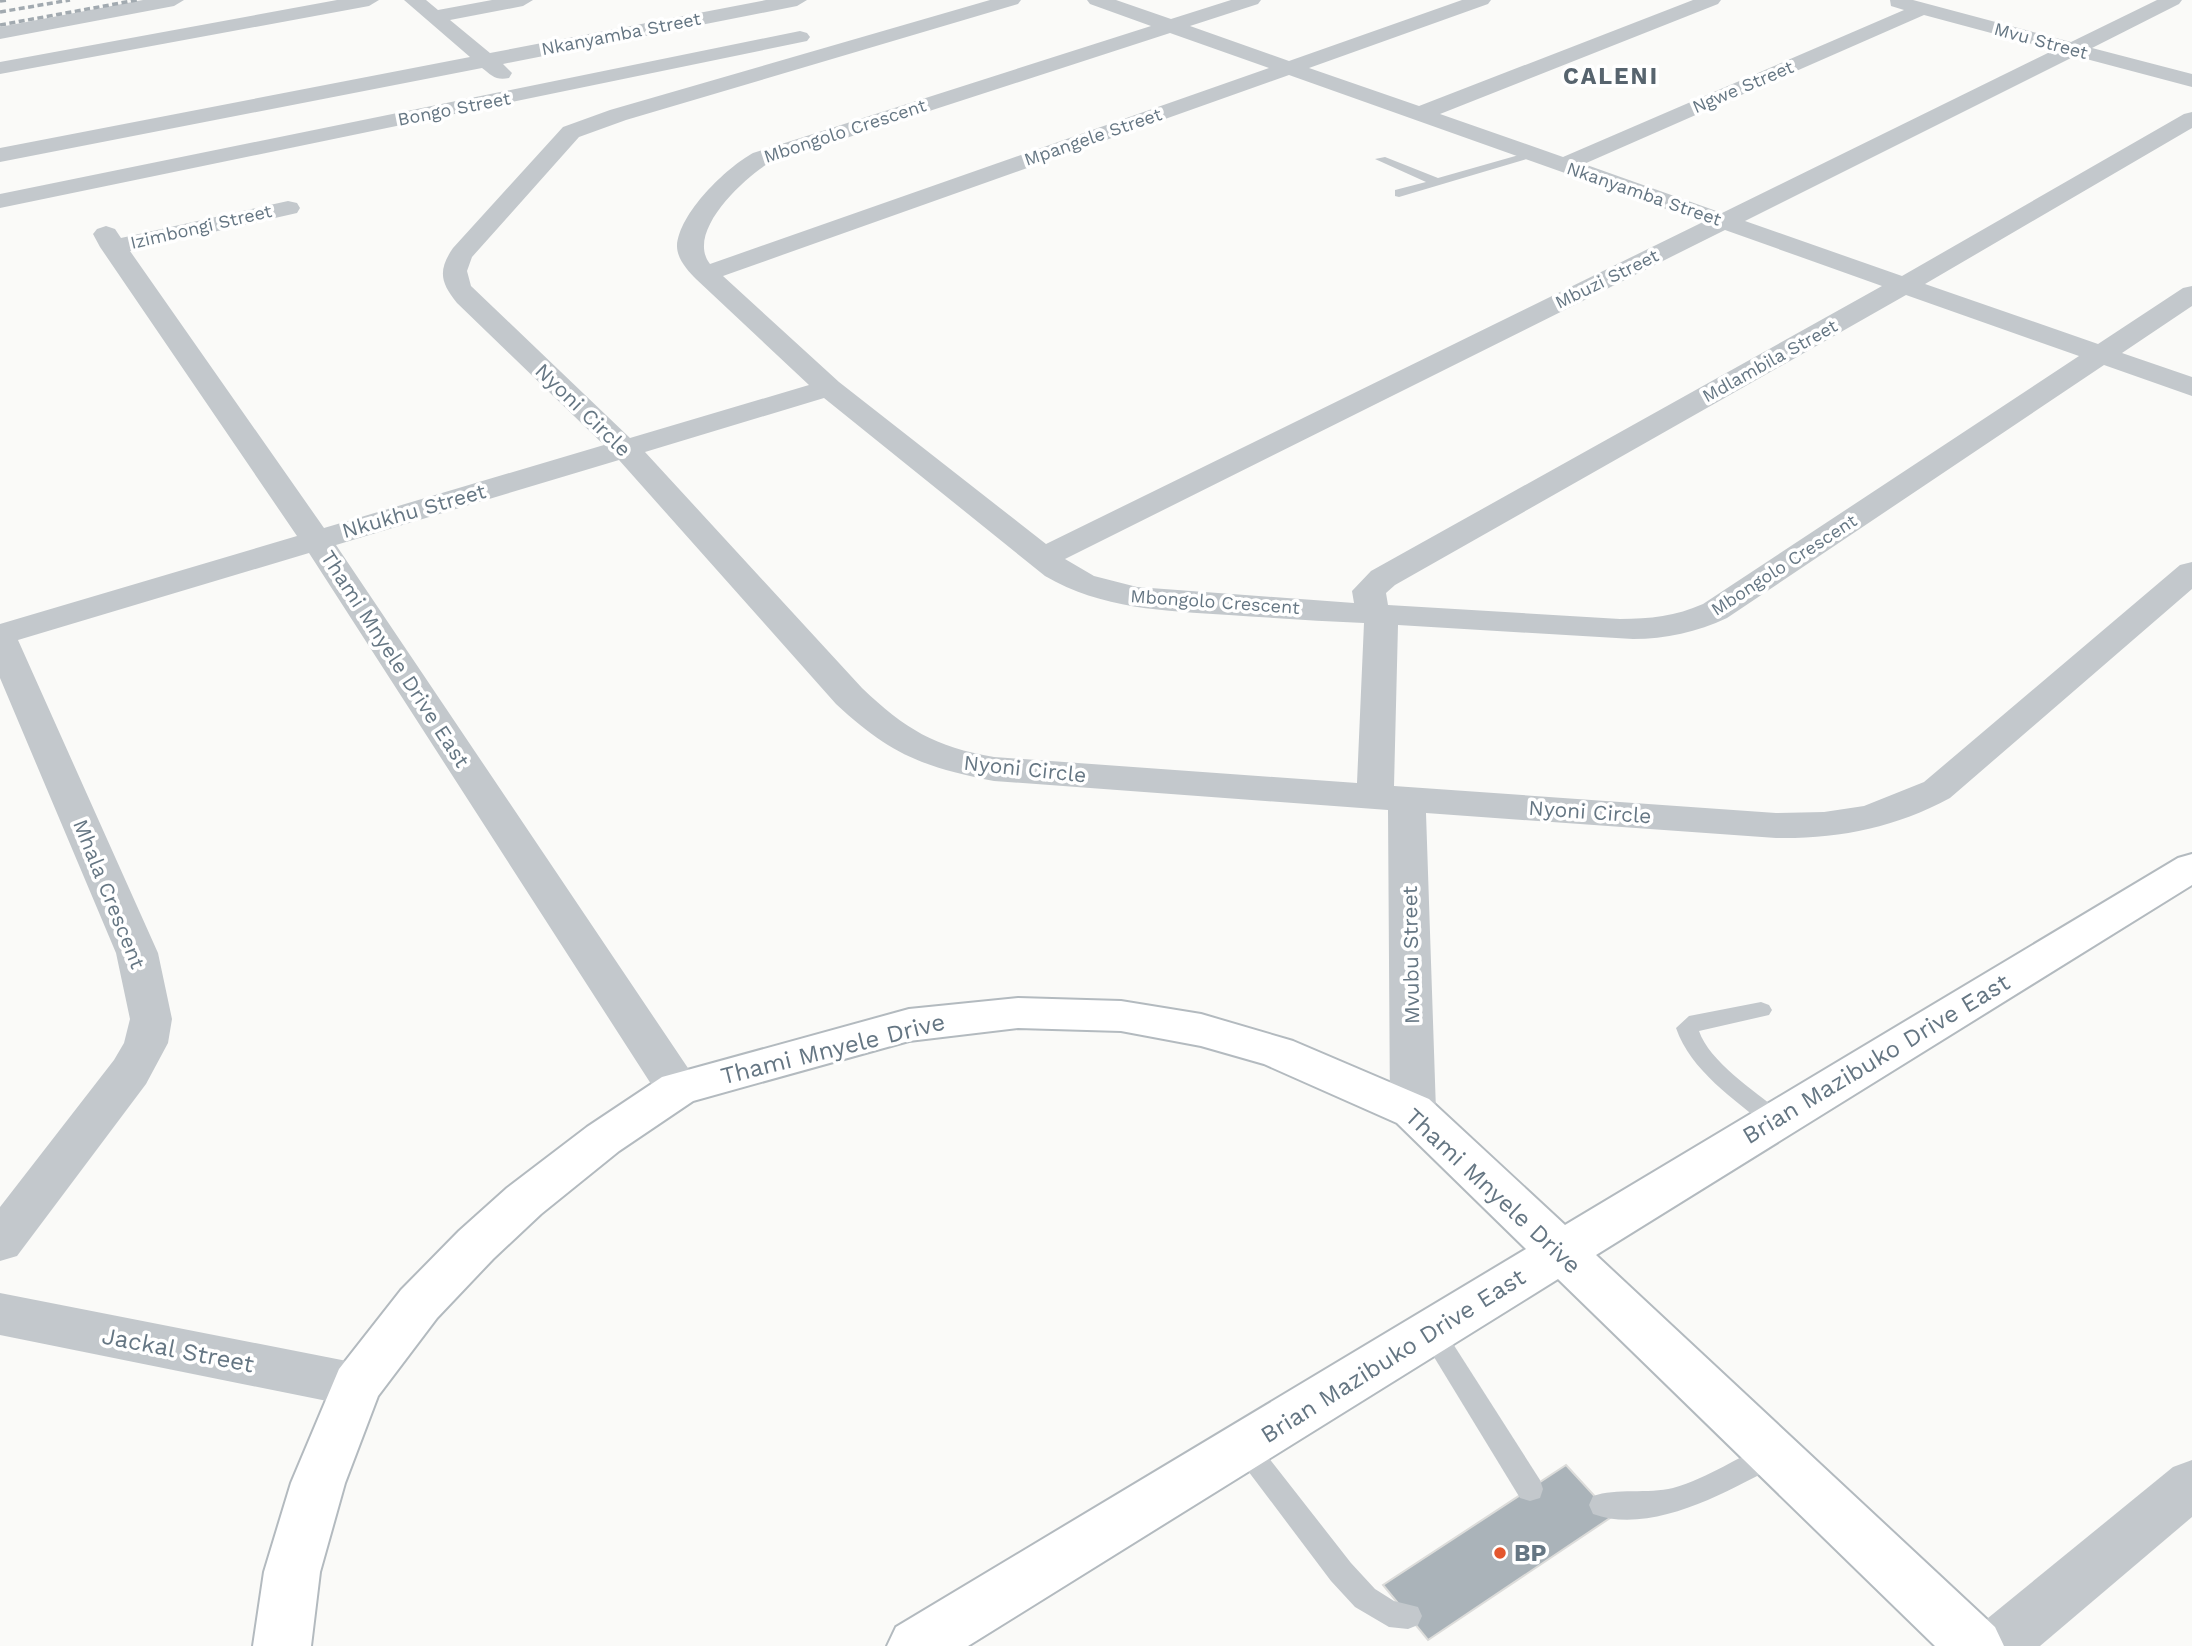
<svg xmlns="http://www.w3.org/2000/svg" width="2192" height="1646" font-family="'Work Sans',sans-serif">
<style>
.building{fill:#aab3b9;stroke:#dcdcda;stroke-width:2}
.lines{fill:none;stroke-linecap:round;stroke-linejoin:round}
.secondary-casing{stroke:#b3babf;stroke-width:4}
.lane{fill:#c3c8cc;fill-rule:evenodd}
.street{fill:#c3c8cc;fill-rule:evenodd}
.secondary{fill:#fff;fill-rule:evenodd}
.rail{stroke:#a2aab0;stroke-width:3.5;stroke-dasharray:6 3.5;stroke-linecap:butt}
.poi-dot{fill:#e4572e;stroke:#fff;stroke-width:2.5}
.labels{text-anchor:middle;stroke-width:7;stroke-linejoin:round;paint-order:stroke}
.far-street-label{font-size:18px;fill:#657683;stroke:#fff}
.street-label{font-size:21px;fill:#657683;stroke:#fff}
.far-district-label{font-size:23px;font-weight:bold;letter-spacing:2px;fill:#57646e;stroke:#fff}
.near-street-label{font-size:24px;fill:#657683;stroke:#fff}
.near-poi-label{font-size:24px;font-weight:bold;fill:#657683;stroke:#fff;text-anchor:start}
</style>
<rect width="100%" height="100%" fill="#fafaf8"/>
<!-- building -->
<polygon class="building" points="1566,1465 1613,1516 1428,1640 1383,1585"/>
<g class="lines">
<defs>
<polygon id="secondary" points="2192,854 2192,885 1596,1255 1995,1627 2004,1646 1935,1646 1558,1279 968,1646 887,1646 896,1627 1526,1249 1397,1123 1264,1064 1201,1046 1121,1031 1018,1028 909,1041 693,1101 619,1151 541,1214 493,1259 437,1318 378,1396 345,1483 320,1572 311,1646 253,1646 264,1572 291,1483 339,1369 401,1290 459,1231 507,1188 587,1127 662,1077 909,1009 1018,998 1121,1001 1201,1014 1293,1041 1429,1099 1565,1225 2178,858"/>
</defs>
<!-- secondary casing -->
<use href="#secondary" class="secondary-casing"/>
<!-- lane -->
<g class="lane">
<polygon points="1533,151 1537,152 1537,156 1399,197 1395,196 1395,190 1426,182 1375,159 1385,157 1438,178"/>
<path d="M 1761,1002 L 1769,1005 L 1772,1010 L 1769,1015 L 1699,1031 C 1710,1063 1758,1093 1784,1115 L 1787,1121 L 1784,1127 L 1776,1130 L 1768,1127 C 1734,1099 1691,1071 1676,1028 L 1689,1016 Z"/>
<polygon points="1432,1321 1441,1325 1540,1480 1543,1489 1540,1498 1530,1501 1520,1498 1423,1339 1419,1332 1423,1325"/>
<polygon points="1245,1435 1254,1439 1351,1563 1375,1589 1394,1601 1418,1607 1422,1616 1418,1625 1408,1629 1389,1627 1355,1607 1331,1581 1236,1455 1232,1447 1236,1439"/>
<path d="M 1772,1443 L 1781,1447 L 1785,1455 L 1781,1463 C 1731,1490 1652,1536 1593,1514 L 1589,1505 L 1593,1496 C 1616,1488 1648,1494 1673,1488 C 1709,1478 1738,1456 1772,1443 Z"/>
</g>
<!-- street -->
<g class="street">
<polygon points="143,0 184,0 174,6 0,39 0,27"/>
<polygon points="337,0 379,0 369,6 0,74 0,62"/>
<path d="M 404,0 L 426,0 L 438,10 L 492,0 L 533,0 L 523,6 L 450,20 L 490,53 L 766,0 L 807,0 L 797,6 L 503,64 L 512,73 L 509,78 C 496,81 491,75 482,68 L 0,162 L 0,148 L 470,57 Z"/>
<path d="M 990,0 L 1021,0 L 1018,4 L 626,120 L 579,137 L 472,257 L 467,271 L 471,286 L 630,438 L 809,385 L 696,279 C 688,271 677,259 677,246 C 679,213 726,168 753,153 L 1151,26 L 1090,4 L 1087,0 L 1116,0 L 1171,19 L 1231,0 L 1261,0 L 1258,4 L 1190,26 L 1289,61 L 1462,0 L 1491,0 L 1488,4 L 1309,68 L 1419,106 L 1693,0 L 1721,0 L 1718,4 L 1440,114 L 1563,157 L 1904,10 L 1891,6 L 1890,0 L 1913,0 L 2071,42 L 2157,0 L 2182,0 L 2179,4 L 2092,48 L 2192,74 L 2192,87 L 2075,56 L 1745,221 L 1902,276 L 2184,114 L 2192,112 L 2192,128 L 1925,284 L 2098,344 L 2183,288 L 2192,286 L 2192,306 L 2122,353 L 2192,377 L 2192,396 L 2104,365 L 1727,618 C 1697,632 1666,639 1633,639 L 1398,625 L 1394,786 L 1776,813 L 1824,812 L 1864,806 L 1924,782 L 2180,565 L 2192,562 L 2192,589 L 1950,798 C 1894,828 1839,839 1776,838 L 1426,813 L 1436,1111 L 1429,1123 L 1413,1128 L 1397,1123 L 1390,1111 L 1388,810 L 994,781 C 922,767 890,754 836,704 L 619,460 L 336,545 L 694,1077 L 700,1089 L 694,1101 L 678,1106 L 662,1101 L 309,553 L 18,640 L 158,953 L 172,1019 L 168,1043 L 146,1084 L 17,1256 L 0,1261 L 0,1207 L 114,1060 L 124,1043 L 130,1019 L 116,953 L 0,678 L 0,624 L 297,536 L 100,247 L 93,234 L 97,229 L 106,226 L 115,229 L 121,238 L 288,201 L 297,203 L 300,208 L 297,213 L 130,251 L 324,528 L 604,445 L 457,303 C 440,282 438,270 453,248 L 563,127 L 610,110 ZM 1924,15 L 2054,50 L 1722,213 L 1584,164 ZM 1170,33 L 1269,68 L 710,264 C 685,232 744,178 769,163 ZM 1289,75 L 1703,222 L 1046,544 L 839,382 L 723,276 ZM 1725,230 L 1882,286 L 1371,571 L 1352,591 L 1354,603 L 1137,587 L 1094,576 L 1065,559 ZM 1906,295 L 2079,356 L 1703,604 C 1676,616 1650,619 1620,619 L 1388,605 L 1386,593 L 1395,585 ZM 824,398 L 1045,576 C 1101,609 1165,611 1229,615 C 1274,618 1319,621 1364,623 L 1357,783 L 994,757 C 935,747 905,729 862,688 L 645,452 Z"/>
<polygon points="800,31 807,33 810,37 807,41 0,208 0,194"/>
<polygon points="0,1293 357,1363 375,1369 383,1385 375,1401 357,1407 0,1335"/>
<polygon points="2192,1460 2192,1517 2040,1646 1968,1646 1977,1627 2173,1467"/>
</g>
<!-- secondary -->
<use href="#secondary" class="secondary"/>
<!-- rail -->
<g class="rail">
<polyline points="0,1 9,0"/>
<polyline points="0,12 70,0"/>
<polyline points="0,25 137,0"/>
</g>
</g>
<!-- markers -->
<circle class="poi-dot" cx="1500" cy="1553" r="7"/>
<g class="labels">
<!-- far-street labels -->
<g class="far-street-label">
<text transform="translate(621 34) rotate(-11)" y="6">Nkanyamba Street</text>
<text transform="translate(2041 41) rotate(15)" y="6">Mvu Street</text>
<text transform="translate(1743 87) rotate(-23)" y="6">Ngwe Street</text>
<text transform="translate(454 109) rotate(-11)" y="6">Bongo Street</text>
<text transform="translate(845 131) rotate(-18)" y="6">Mbongolo Crescent</text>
<text transform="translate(1093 137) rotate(-19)" y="6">Mpangele Street</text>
<text transform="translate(1644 194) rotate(19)" y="6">Nkanyamba Street</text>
<text transform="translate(201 227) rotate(-13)" y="6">Izimbongi Street</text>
<text transform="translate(1607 279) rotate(-26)" y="6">Mbuzi Street</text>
<text transform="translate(1770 361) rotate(-29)" y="6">Mdlambila Street</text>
<text transform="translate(1784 565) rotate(-33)" y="6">Mbongolo Crescent</text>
<text transform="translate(1215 602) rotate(4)" y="6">Mbongolo Crescent</text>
</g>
<!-- street labels -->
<g class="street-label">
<text transform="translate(583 410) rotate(44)" y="7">Nyoni Circle</text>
<text transform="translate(414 511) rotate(-16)" y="7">Nkukhu Street</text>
<text transform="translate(395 659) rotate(57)" y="7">Thami Mnyele Drive East</text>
<text transform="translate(1025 769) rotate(6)" y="7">Nyoni Circle</text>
<text transform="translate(1590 812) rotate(4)" y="7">Nyoni Circle</text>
<text transform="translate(109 894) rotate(68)" y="7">Mhala Crescent</text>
<text transform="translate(1411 955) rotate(-91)" y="7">Mvubu Street</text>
</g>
<!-- far-district labels -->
<g class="far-district-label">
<text x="1611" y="84">CALENI</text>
</g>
<!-- near-street labels -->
<g class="near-street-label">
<text transform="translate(833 1049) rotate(-14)" y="8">Thami Mnyele Drive</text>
<text transform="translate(1876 1059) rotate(-31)" y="8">Brian Mazibuko Drive East</text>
<text transform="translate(1493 1191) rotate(43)" y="8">Thami Mnyele Drive</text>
<text transform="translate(178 1350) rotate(11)" y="8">Jackal Street</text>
<text transform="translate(1393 1356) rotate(-32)" y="8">Brian Mazibuko Drive East</text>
</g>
<!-- near-poi labels -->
<g class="near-poi-label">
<text x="1514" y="1561">BP</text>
</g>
</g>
</svg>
